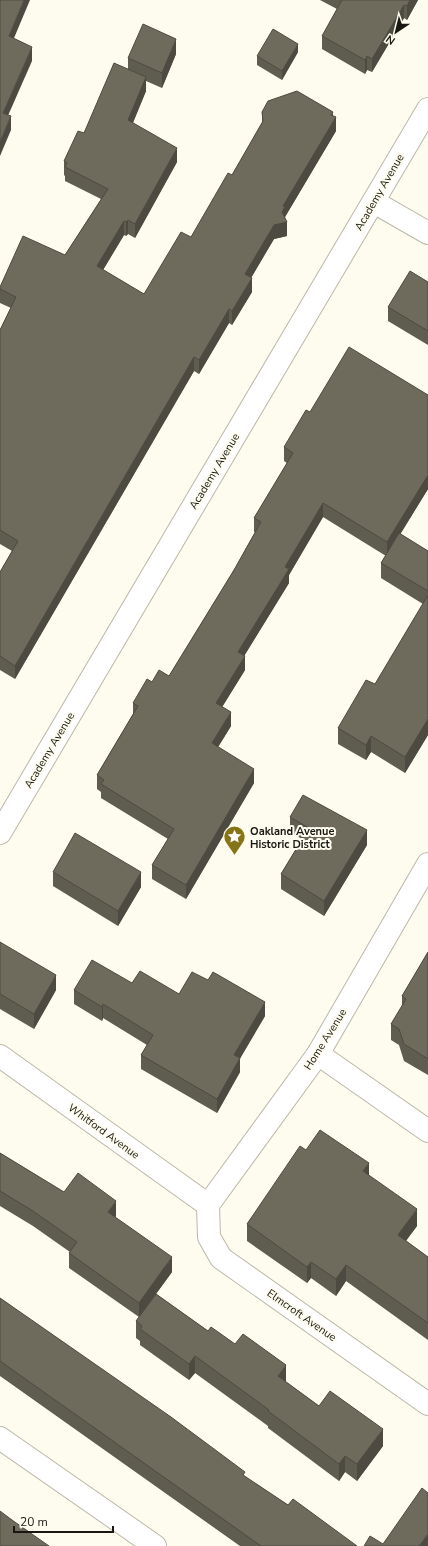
<svg xmlns="http://www.w3.org/2000/svg" width="428" height="1546" font-family="'Nunito Sans',sans-serif">
<style>
.lines{fill:none;stroke-linecap:round;stroke-linejoin:round}
.minor-casing{stroke:#bbb8a8;stroke-width:24}
.tertiary-casing{stroke:#bbb8a8;stroke-width:24}
.minor{stroke:#fff;stroke-width:22}
.tertiary{stroke:#fff;stroke-width:22}
.wall{fill:#5f5c50}
.shaded-wall{fill:#4d4b41}
.building{fill:#6e6b5d;stroke:#4d4b41}
.labels{text-anchor:middle;stroke-width:4;stroke-linejoin:round;paint-order:stroke}
.street-label{font-size:11px;fill:#181712;stroke:#fefcee}
.poi-label{font-size:11px;font-weight:bold;fill:#181712;stroke:#fefcee;text-anchor:start}
</style>
<rect width="100%" height="100%" fill="#fefcee"/>
<g class="lines">
<defs>
<g id="minor">
<polyline points="374,202 428,233"/>
<polyline points="318,1054 428,1131"/>
<polyline points="0,1056 208,1205"/>
<polyline points="208,1205 318,1054 428,864"/>
<polyline points="208,1205 209,1237 221,1258 428,1404"/>
<polyline points="0,1438 155,1546"/>
</g>
<polyline id="tertiary" points="0,833 428,109"/>
</defs>
<!-- minor casing -->
<use href="#minor" class="minor-casing"/>
<!-- tertiary casing -->
<use href="#tertiary" class="tertiary-casing"/>
<!-- minor -->
<use href="#minor" class="minor"/>
<!-- tertiary -->
<use href="#tertiary" class="tertiary"/>
</g>
<!-- wall -->
<g class="wall">
<polygon points="320,0 418,0 407,20 404,18 372,72 367,70 365,74 322,49 322,36 337,9"/>
<polygon points="298,52 282,80 257,65 257,56"/>
<polygon points="176,54 162,88 146,81 146,91 133,123 177,162 135,238 128,234 126,236 124,235 103,270 144,294 191,237 232,175 262,123 262,112 333,116 336,131 285,217 287,236 274,239 251,278 252,292 232,325 229,323 199,374 194,371 15,679 0,670 0,572 12,551 0,544 0,330 11,308 0,303 0,287 65,255 101,199 65,181 65,176 64,175 64,161 128,69 128,58"/>
<polygon points="428,282 428,345 388,321 388,307"/>
<polygon points="428,395 428,489 400,534 428,551 428,735 405,773 371,752 366,760 338,744 338,728 375,684 423,604 381,578 381,563 386,556 323,517 289,575 289,583 244,656 245,670 222,707 231,726 218,747 254,783 186,899 152,879 152,865 168,839 101,798 101,792 97,789 97,775 133,714 133,703 152,682 169,676 234,570 255,532 254,532 254,518 287,463 284,461 284,447 310,412"/>
<polygon points="290,817 367,845 324,916 281,889 281,874 302,839 290,832"/>
<polygon points="53,872 141,887 118,926 53,886"/>
<polygon points="0,942 56,990 34,1029 0,1009"/>
<polygon points="428,952 428,1075 404,1061 399,1045 391,1040 391,1024 402,1006 402,996"/>
<polygon points="132,983 179,994 265,1016 240,1058 240,1072 217,1113 141,1069 141,1055 147,1045 103,1018 102,1021 74,1004 74,990"/>
<polygon points="306,1150 369,1175 417,1226 406,1241 428,1257 428,1340 346,1281 336,1296 311,1278 307,1283 247,1241 247,1224"/>
<polygon points="0,1153 64,1192 116,1216 115,1217 172,1272 156,1294 208,1331 286,1382 319,1406 383,1446 357,1481 345,1472 339,1481 268,1428 268,1426 195,1373 189,1380 140,1345 140,1341 136,1338 136,1321 139,1317 69,1268 69,1253 70,1252 33,1226 0,1206"/>
<polygon points="0,1298 245,1477 288,1505 357,1546 240,1546 0,1376"/>
</g>
<!-- shaded-wall -->
<g class="shaded-wall">
<polygon points="24,0 30,0 9,50 9,36"/>
<polygon points="410,0 418,0 407,20 407,6"/>
<polygon points="404,5 404,18 372,72 372,59"/>
<polygon points="176,39 176,54 162,88 162,73"/>
<polygon points="298,44 298,52 282,80 282,71"/>
<polygon points="32,47 32,61 3,127 3,113"/>
<polygon points="367,56 367,70 365,74 365,60"/>
<polygon points="146,77 146,91 128,134 128,120"/>
<polygon points="333,112 333,121 336,117 336,131 285,217 285,221 287,222 287,236 274,239 245,288 245,274 282,212 283,206"/>
<polygon points="11,116 11,130 0,156 0,142"/>
<polygon points="177,148 177,162 135,238 135,224"/>
<polygon points="128,220 128,234 126,236 126,222"/>
<polygon points="124,221 124,235 97,280 97,266"/>
<polygon points="252,278 252,292 232,325 232,311"/>
<polygon points="229,309 229,323 199,374 199,360"/>
<polygon points="194,357 194,371 15,679 15,666"/>
<polygon points="428,475 428,489 387,556 387,542"/>
<polygon points="323,503 323,517 289,575 289,583 238,666 238,652 285,567"/>
<polygon points="245,656 245,670 216,717 216,703"/>
<polygon points="231,712 231,726 212,757 212,743"/>
<polygon points="428,719 428,735 405,773 405,757"/>
<polygon points="371,736 371,752 366,760 366,745"/>
<polygon points="254,769 254,783 186,899 186,885"/>
<polygon points="367,830 367,845 324,916 324,901"/>
<polygon points="141,872 141,887 118,926 118,911"/>
<polygon points="56,975 56,990 34,1029 34,1014"/>
<polygon points="265,1002 265,1016 234,1069 234,1055"/>
<polygon points="103,1004 103,1018 102,1021 102,1007"/>
<polygon points="240,1058 240,1072 217,1113 217,1099"/>
<polygon points="369,1163 369,1180 363,1171"/>
<polygon points="116,1201 116,1216 108,1227 108,1212"/>
<polygon points="417,1209 417,1226 398,1251 398,1235"/>
<polygon points="172,1257 172,1272 139,1317 139,1303"/>
<polygon points="311,1262 311,1278 307,1283 307,1267"/>
<polygon points="346,1265 346,1281 336,1296 336,1279"/>
<polygon points="195,1356 195,1373 189,1380 189,1364"/>
<polygon points="286,1365 286,1381 278,1392 278,1376"/>
<polygon points="383,1429 383,1446 357,1481 357,1464"/>
<polygon points="345,1456 345,1472 339,1481 339,1464"/>
<polygon points="428,1534 428,1546 419,1546"/>
</g>
<!-- building -->
<g class="building">
<polygon points="0,0 24,0 9,36 32,47 3,113 11,116 0,142"/>
<polygon points="342,0 410,0 407,6 404,5 372,59 367,56 365,60 322,36"/>
<polygon points="143,24 176,39 162,73 128,58"/>
<polygon points="273,29 298,44 282,71 257,56"/>
<polygon points="114,63 146,77 128,120 177,148 135,224 128,220 126,222 124,221 97,266 144,294 181,232 191,237 228,173 232,175 263,121 262,112 268,101 297,91 333,112 331,115 336,117 283,206 285,207 282,212 287,222 274,225 245,274 252,278 232,311 229,309 199,360 194,357 15,666 0,656 0,572 18,541 0,530 0,330 16,297 0,289 0,287 23,236 65,255 108,189 65,167 67,163 64,161 78,131 84,133"/>
<polygon points="410,271 428,282 428,331 388,307"/>
<polygon points="349,347 428,395 428,475 387,542 323,503 285,567 289,569 238,652 245,656 216,703 231,712 212,743 254,769 186,885 152,865 174,829 101,784 104,780 97,775 138,706 133,703 147,679 152,682 159,670 169,676 234,570 261,522 254,518 293,453 284,447 306,410 310,412"/>
<polygon points="399,533 428,551 428,591 381,563"/>
<polygon points="428,595 428,719 405,757 371,736 366,745 338,728 366,680 375,684"/>
<polygon points="303,795 367,830 324,901 281,874 309,828 290,817"/>
<polygon points="75,833 141,872 118,911 53,872"/>
<polygon points="0,942 56,975 34,1014 0,994"/>
<polygon points="428,952 428,1059 404,1044 399,1029 391,1024 406,999 402,996"/>
<polygon points="92,960 132,983 140,971 179,994 192,972 208,980 213,972 265,1002 234,1055 240,1058 217,1099 141,1055 153,1035 103,1004 102,1007 74,990"/>
<polygon points="320,1130 369,1163 363,1171 417,1209 398,1235 428,1257 428,1323 346,1265 336,1279 311,1262 307,1267 247,1224 300,1146 306,1150"/>
<polygon points="0,1153 64,1192 78,1173 116,1201 108,1212 172,1257 139,1303 69,1253 77,1242 33,1211 0,1191"/>
<polygon points="156,1294 208,1331 211,1327 235,1344 243,1334 286,1365 278,1376 319,1406 330,1391 383,1429 357,1464 345,1456 339,1464 268,1411 269,1410 195,1356 189,1364 140,1329 142,1326 136,1321"/>
<polygon points="0,1298 171,1417 245,1472 243,1475 288,1505 293,1499 357,1546 261,1546 0,1361"/>
<polygon points="422,1488 428,1493 428,1534 419,1546 364,1546 370,1536 383,1544"/>
<polygon points="0,1511 12,1520 49,1546 0,1546"/>
</g>
<!-- icons -->
<defs>
<symbol id="sight-pin" viewBox="-11 -11 22 30"><path d="M0 17L-7.5 6A9.5 9.5 0 1 1 7.5 6Z" fill="#877417" stroke="#fefcee"/><path d="M0-6L1.8-2.2L6-1.7L2.9 1.2L3.7 5.4L0 3.3L-3.7 5.4L-2.9 1.2L-6-1.7L-1.8-2.2Z" fill="#fff"/></symbol>
</defs>
<g fill-rule="evenodd">
<use href="#sight-pin" x="222" y="824" width="25" height="34"/>
</g>
<g class="labels">
<!-- street labels -->
<g class="street-label">
<text transform="translate(379 192) rotate(-60)" y="4">Academy Avenue</text>
<text transform="translate(214 471) rotate(-59)" y="4">Academy Avenue</text>
<text transform="translate(49 750) rotate(-59)" y="4">Academy Avenue</text>
<text transform="translate(325 1039) rotate(-58)" y="4">Home Avenue</text>
<text transform="translate(104 1131) rotate(36)" y="4">Whitford Avenue</text>
<text transform="translate(302 1315) rotate(35)" y="4">Elmcroft Avenue</text>
</g>
<!-- poi labels -->
<g class="poi-label">
<text x="250" y="835">Oakland Avenue<tspan x="250" dy="13">Historic District</tspan></text>
</g>
</g>
<!-- north arrow -->
<g transform="translate(396 32) rotate(215)" stroke="#fefcee" stroke-width="3" paint-order="stroke">
<path d="M0-3L7 15L0 10L-7 15Z" fill="#181712"/>
<text y="-6" font-size="11" font-weight="bold" text-anchor="middle" fill="#181712">N</text>
</g>
<!-- scale -->
<path d="M14 1526v6h99v-6" fill="none" stroke="#181712" stroke-width="2"/>
<text x="20" y="1526" font-size="12" fill="#181712" stroke="#fefcee" stroke-width="3" paint-order="stroke">20 m</text>
</svg>
